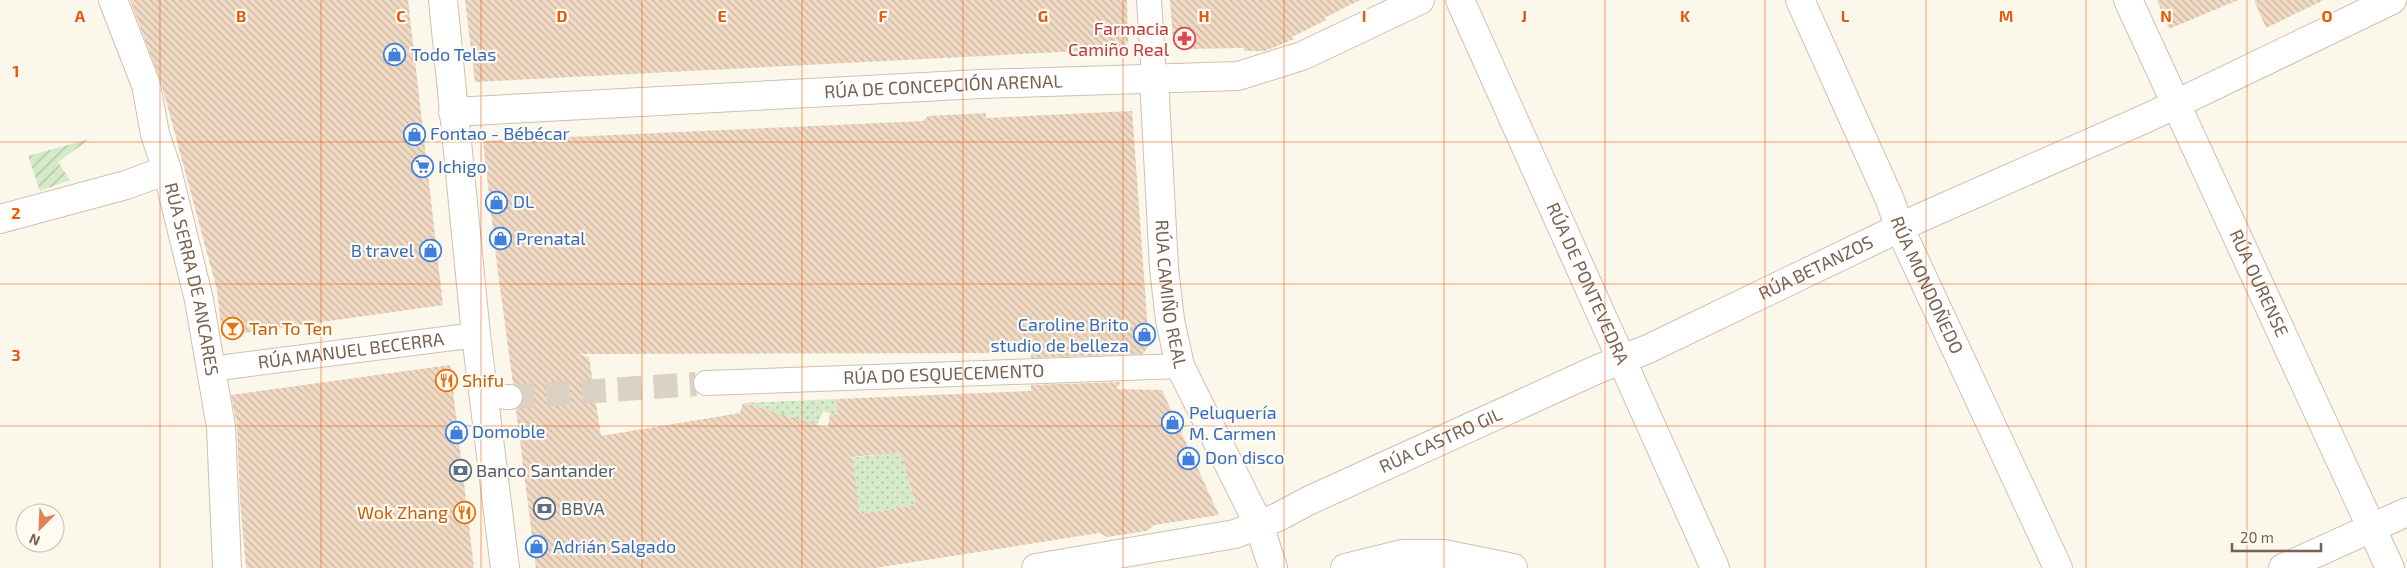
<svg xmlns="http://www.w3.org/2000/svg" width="2407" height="568" font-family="'Exo 2',sans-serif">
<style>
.grass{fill:url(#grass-dots)}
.garden{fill:url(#garden-furrows)}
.building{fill:url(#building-back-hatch);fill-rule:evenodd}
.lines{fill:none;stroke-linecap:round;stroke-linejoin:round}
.pedestrian-tunnel{stroke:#dbd2c4;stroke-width:24;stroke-dasharray:24 12;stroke-linecap:butt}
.pedestrian-casing{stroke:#cfc0b0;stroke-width:26}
.minor-casing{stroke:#cfc0b0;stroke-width:30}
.tertiary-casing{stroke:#cfc0b0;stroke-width:30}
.pedestrian{stroke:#fff;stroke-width:24}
.minor{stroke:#fff;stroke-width:28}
.tertiary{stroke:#fff;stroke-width:28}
.grid{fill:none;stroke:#e8590c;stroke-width:1;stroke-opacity:0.55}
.labels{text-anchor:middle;stroke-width:4.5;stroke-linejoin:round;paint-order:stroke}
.health-label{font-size:18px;fill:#be3a42;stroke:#fffbf2;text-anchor:end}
.shop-label{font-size:18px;fill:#366cbe;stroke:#fffbf2;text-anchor:start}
.street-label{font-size:18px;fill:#78614e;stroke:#fffbf2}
.food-label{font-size:18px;fill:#c56008;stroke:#fffbf2;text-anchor:start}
.service-label{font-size:18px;fill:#4e5e75;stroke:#fffbf2;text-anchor:start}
.grid-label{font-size:16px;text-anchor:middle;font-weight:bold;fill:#e8590c;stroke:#fffbf2;stroke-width:4.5;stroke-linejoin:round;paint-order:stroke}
</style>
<defs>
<pattern id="grass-dots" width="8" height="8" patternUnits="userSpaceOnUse" patternTransform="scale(1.25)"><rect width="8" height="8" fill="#d4eac9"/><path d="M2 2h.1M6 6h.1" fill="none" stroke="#b1c1a5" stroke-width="1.8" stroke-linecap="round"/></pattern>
<pattern id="garden-furrows" width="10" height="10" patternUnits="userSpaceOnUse" patternTransform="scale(1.25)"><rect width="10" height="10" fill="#d4eac9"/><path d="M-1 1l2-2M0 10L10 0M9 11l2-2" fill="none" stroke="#b1c1a5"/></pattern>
<pattern id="building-back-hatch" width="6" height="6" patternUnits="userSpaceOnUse" patternTransform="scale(1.25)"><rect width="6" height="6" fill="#f1dac3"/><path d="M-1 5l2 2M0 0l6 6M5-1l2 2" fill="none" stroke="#c8b4a1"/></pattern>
</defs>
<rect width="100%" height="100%" fill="#fcf7eb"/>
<!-- grass -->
<g class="grass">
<polygon points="836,399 838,415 823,411 817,425 743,403"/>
<polygon points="904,443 909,481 916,505 860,514 857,492 846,494 842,459 875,455"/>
</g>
<!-- garden -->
<polygon class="garden" points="90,139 58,162 70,180 40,191 28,156"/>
<!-- building -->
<g class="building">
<polygon points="130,0 408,0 443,305 222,336 217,290 161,82"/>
<polygon points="465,0 1127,0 1128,42 1121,49 475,82"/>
<polygon points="1170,0 1360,0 1324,18 1326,20 1292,37 1294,39 1265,51 1244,51 1244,48 1185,49 1173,40"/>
<polygon points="2157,0 2238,0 2169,29"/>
<polygon points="2254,0 2324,0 2266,28"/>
<path d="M 1132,111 L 1149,345 L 1143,354 L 1031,358 L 1031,353 L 578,354 L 589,357 L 601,436 L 740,413 L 743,403 L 828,428 L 830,413 L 838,415 L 836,399 L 1031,391 L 1031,385 L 1121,382 L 1116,389 L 1162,390 L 1219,515 L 1154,525 L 1147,531 L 1107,537 L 1099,533 L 875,568 L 536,568 L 516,409 L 522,403 L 524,397 L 522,390 L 513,384 L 497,265 L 483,141 L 923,121 L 928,116 L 986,113 L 986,118 ZM 901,452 L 916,505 L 860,514 L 852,457 Z"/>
<polygon points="450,365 474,568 246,568 240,500 237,426 231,395"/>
</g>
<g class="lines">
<!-- pedestrian-tunnel -->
<polyline class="pedestrian-tunnel" points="510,397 696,384"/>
<defs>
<g id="pedestrian">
<polyline points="1149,0 1154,79"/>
<path id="s1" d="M 226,367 L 476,335"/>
<path id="s2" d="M 706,383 L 1180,366"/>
<polyline points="505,397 510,397"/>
</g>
<g id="minor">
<path id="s3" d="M 113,0 L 146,85 L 155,134 L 167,170 L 199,300 L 221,427 L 227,568"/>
<path id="s4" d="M 1460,0 L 1715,568"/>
<path id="s5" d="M 1800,0 L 1890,200 L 1900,229 L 2058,568"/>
<path id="s6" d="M 2128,0 L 2390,568"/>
<path id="s7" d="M 1154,79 L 1164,268 L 1170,320 L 1180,366 L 1259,525 L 1273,568"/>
<path id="s8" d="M 453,112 L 980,84 L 1238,76 L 1302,56 L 1420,0"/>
<polyline points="0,219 126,185 167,170"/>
<path id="s9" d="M 1036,568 L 1235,534 L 1278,517 L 1308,501 L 1598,369 L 1648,349 L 1922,217 L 2149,117 L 2392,0"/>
<polyline points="1345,568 1402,554 1444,554 1513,568"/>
<polyline points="2283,568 2407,512"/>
</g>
<polyline id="tertiary" points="443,0 476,335 505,568"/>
</defs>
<!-- pedestrian casing -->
<use href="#pedestrian" class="pedestrian-casing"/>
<!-- minor casing -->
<use href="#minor" class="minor-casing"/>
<!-- tertiary casing -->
<use href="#tertiary" class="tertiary-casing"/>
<!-- pedestrian -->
<use href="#pedestrian" class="pedestrian"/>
<!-- minor -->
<use href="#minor" class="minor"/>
<!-- tertiary -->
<use href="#tertiary" class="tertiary"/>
</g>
<!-- grid -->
<path class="grid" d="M 160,0 L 160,568M 321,0 L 321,568M 481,0 L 481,568M 642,0 L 642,568M 802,0 L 802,568M 963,0 L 963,568M 1123,0 L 1123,568M 1284,0 L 1284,568M 1444,0 L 1444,568M 1605,0 L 1605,568M 1765,0 L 1765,568M 1926,0 L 1926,568M 2086,0 L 2086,568M 2247,0 L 2247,568M 0,142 L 2407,142M 0,284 L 2407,284M 0,426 L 2407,426"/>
<!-- icons -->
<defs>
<symbol id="pharmacy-ring" viewBox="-11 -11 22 22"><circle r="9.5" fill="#fffbf2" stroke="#e0444e" stroke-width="1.5"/><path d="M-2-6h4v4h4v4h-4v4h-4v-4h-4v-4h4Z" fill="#e0444e"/></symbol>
<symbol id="shop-ring" viewBox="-11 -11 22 22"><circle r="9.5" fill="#fffbf2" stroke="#3f7fe0" stroke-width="1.5"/><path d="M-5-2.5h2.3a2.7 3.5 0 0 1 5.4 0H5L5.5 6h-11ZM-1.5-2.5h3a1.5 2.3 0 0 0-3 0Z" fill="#3f7fe0"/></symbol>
<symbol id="supermarket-ring" viewBox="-11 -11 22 22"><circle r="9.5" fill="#fffbf2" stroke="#3f7fe0" stroke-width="1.5"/><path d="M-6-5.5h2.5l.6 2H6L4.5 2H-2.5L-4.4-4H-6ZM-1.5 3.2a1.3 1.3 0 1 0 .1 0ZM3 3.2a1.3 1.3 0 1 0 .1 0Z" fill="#3f7fe0"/></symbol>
<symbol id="bar-ring" viewBox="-11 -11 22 22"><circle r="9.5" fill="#fffbf2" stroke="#e8710a" stroke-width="1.5"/><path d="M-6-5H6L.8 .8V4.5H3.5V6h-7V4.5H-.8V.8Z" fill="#e8710a"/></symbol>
<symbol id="restaurant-ring" viewBox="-11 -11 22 22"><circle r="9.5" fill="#fffbf2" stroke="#e8710a" stroke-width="1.5"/><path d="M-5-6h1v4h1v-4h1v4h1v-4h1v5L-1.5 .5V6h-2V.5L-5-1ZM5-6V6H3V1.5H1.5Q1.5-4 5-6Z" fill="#e8710a"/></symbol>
<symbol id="bank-ring" viewBox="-11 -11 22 22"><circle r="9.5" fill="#fffbf2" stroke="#5c6f8a" stroke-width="1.5"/><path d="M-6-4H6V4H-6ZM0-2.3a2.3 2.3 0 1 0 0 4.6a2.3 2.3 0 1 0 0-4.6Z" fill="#5c6f8a"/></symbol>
</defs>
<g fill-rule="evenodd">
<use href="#pharmacy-ring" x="1172" y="26" width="25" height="25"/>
<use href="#shop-ring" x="382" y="42" width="25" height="25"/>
<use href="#shop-ring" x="402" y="122" width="25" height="25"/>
<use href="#supermarket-ring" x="410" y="154" width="25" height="25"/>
<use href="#shop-ring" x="484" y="190" width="25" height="25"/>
<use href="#shop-ring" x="488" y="226" width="25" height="25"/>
<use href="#shop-ring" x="418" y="238" width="25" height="25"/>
<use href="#bar-ring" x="220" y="316" width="25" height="25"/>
<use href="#shop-ring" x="1132" y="322" width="25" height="25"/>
<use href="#restaurant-ring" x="434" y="368" width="25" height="25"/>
<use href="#shop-ring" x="1160" y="410" width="25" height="25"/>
<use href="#shop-ring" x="444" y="420" width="25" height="25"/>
<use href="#shop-ring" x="1176" y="446" width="25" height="25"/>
<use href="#bank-ring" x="448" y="458" width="25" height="25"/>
<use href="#bank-ring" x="532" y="496" width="25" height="25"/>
<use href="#restaurant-ring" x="452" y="500" width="25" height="25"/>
<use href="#shop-ring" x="524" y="534" width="25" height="25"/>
</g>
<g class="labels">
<!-- health labels -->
<g class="health-label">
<text x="1169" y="35">Farmacia<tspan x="1169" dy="21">Camiño Real</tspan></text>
</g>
<!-- shop labels -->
<g class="shop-label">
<text x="411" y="61">Todo Telas</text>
<text x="430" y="140">Fontao - Bébécar</text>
<text x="438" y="173">Ichigo</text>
<text x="513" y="208">DL</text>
<text x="516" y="245">Prenatal</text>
<text x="414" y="257" text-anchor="end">B travel</text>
<text x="1129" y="331" text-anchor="end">Caroline Brito<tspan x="1129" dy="21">studio de belleza</tspan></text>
<text x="1189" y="419">Peluquería<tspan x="1189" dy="21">M. Carmen</tspan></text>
<text x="472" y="438">Domoble</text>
<text x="1205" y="464">Don disco</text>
<text x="553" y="553">Adrián Salgado</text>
</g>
<!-- street labels -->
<g class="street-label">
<text dy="6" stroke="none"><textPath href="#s8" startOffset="491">RÚA DE CONCEPCIÓN ARENAL</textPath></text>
<text dy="6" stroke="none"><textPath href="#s9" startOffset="841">RÚA BETANZOS</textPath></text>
<text dy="6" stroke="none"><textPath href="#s3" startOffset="291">RÚA SERRA DE ANCARES</textPath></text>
<text dy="6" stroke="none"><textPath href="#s4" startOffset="311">RÚA DE PONTEVEDRA</textPath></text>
<text dy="6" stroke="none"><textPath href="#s6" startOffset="312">RÚA OURENSE</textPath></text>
<text dy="6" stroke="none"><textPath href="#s5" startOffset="312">RÚA MONDOÑEDO</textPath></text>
<text dy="6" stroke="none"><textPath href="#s7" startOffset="216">RÚA CAMIÑO REAL</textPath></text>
<text dy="6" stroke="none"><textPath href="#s1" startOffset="126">RÚA MANUEL BECERRA</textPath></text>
<text dy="6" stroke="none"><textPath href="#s2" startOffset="238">RÚA DO ESQUECEMENTO</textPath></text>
<text dy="6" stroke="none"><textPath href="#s9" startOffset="428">RÚA CASTRO GIL</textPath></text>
</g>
<!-- food labels -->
<g class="food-label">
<text x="249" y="335">Tan To Ten</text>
<text x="462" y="387">Shifu</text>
<text x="448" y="519" text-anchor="end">Wok Zhang</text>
</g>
<!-- service labels -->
<g class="service-label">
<text x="476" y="477">Banco Santander</text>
<text x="561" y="515">BBVA</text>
</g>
</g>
<g class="grid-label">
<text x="80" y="22">A</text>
<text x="241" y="22">B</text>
<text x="401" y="22">C</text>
<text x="562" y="22">D</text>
<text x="722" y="22">E</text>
<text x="883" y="22">F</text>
<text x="1043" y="22">G</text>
<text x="1204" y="22">H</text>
<text x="1364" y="22">I</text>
<text x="1524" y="22">J</text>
<text x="1685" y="22">K</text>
<text x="1845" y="22">L</text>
<text x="2006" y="22">M</text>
<text x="2166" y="22">N</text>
<text x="2327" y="22">O</text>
<text x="16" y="77">1</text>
<text x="16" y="219">2</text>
<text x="16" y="361">3</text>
</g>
<!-- north arrow -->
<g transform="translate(40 528) rotate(204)"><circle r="24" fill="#fffbf2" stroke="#c9bdb0"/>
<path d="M0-4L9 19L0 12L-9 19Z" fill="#e28155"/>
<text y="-8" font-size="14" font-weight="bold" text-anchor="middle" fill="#78614e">N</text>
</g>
<!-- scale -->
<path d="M2232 543v8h89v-8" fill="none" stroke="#78614e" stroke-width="2.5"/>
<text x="2240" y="543" font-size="15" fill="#78614e" stroke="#fffbf2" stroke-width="4" paint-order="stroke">20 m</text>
</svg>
